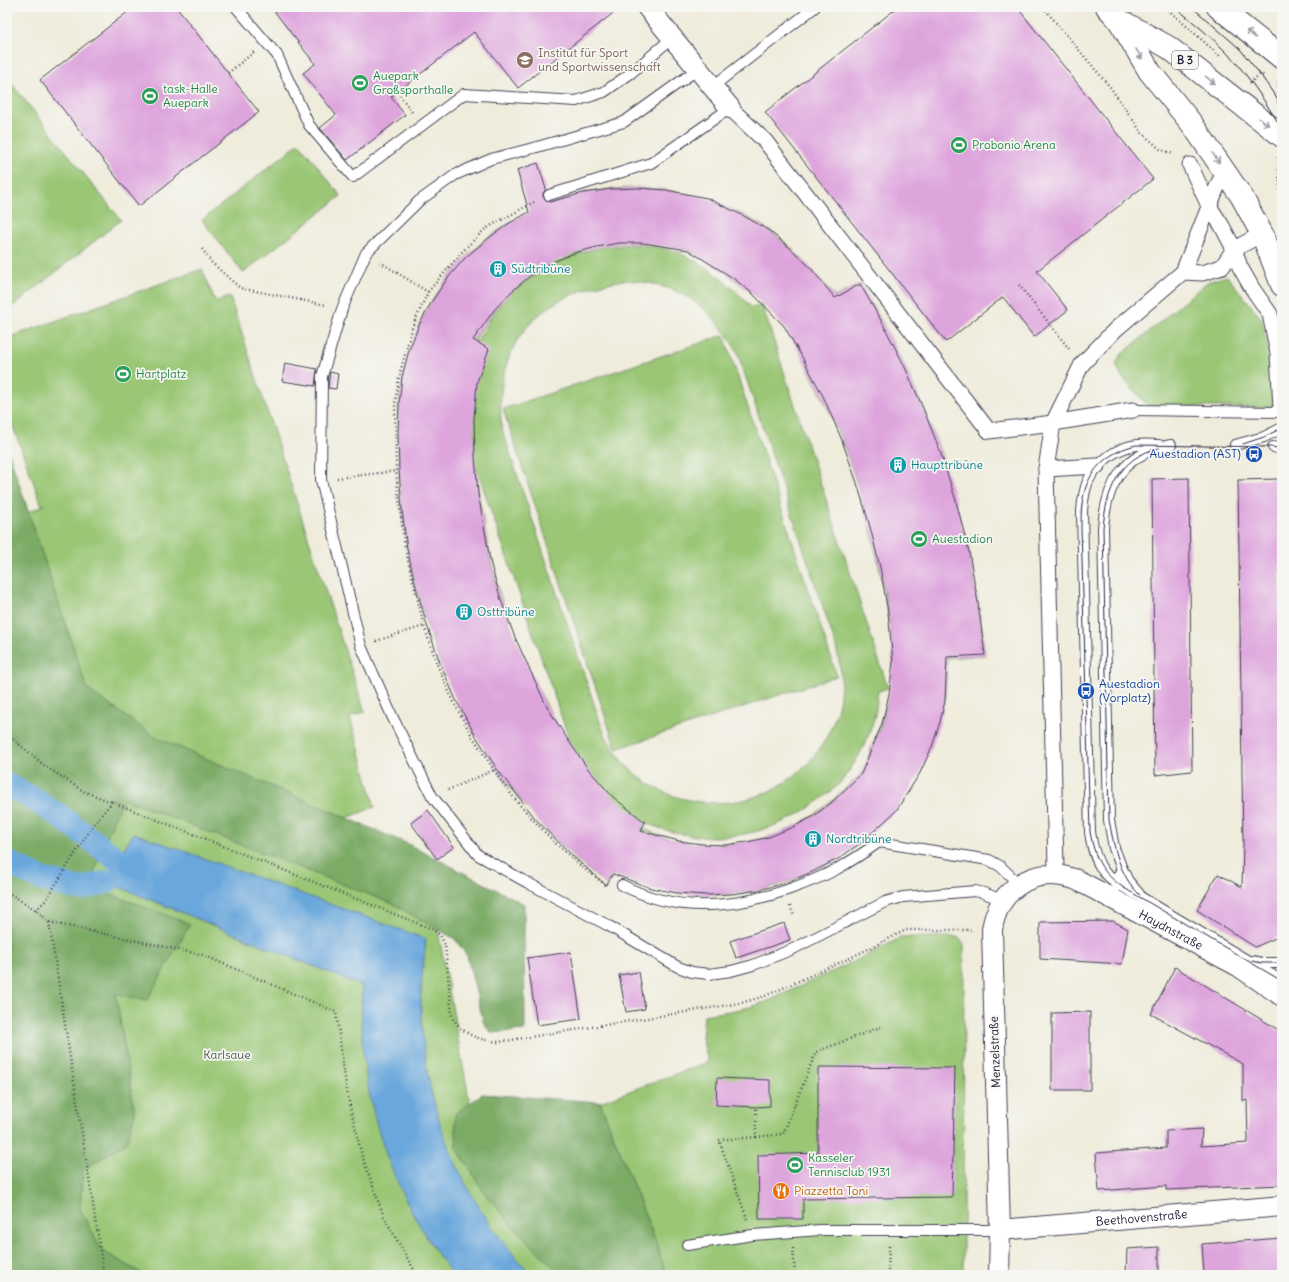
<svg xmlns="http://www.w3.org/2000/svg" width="1289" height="1282" font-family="Delius,sans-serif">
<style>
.green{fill:#9ac674;stroke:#5e7458;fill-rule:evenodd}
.forest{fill:#7bab66;stroke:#4e6650}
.water{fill:#6ba7dc;stroke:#46648c}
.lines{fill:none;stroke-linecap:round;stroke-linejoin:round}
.canal{stroke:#6ba7dc;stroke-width:24}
.building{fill:#dea5dd;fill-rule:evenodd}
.service-casing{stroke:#414053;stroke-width:12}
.pedestrian-casing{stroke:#414053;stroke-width:17}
.minor-casing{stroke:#414053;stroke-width:22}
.primary-casing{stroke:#414053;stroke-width:24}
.path{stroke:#414053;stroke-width:2.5;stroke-dasharray:1 3;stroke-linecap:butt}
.service{stroke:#fff;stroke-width:10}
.pedestrian{stroke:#fff;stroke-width:15}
.minor{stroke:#fff;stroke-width:20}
.primary{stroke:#fff;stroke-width:22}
.tram{stroke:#22223b;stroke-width:1}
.oneway{stroke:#9c9ca7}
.labels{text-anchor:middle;stroke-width:3.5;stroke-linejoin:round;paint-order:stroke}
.shield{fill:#f6f6f2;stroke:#626272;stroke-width:1}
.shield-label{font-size:11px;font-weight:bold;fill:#22223b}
.education-label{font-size:12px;fill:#785e54;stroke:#f6f6f2;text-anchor:start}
.leisure-label{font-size:12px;fill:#27864d;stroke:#f6f6f2;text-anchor:start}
.culture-label{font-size:12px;fill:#0d838f;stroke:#f6f6f2;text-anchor:start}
.transit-label{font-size:12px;fill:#164399;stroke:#f6f6f2;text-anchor:end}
.street-label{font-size:12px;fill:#22223b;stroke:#f6f6f2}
.park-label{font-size:12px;fill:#4c5b4f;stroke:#f6f6f2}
.food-label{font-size:12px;fill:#c56008;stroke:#f6f6f2;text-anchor:start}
</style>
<rect width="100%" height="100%" fill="#f6f6f2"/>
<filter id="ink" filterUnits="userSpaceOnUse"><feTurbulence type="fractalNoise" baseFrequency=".025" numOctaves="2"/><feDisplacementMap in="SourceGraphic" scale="8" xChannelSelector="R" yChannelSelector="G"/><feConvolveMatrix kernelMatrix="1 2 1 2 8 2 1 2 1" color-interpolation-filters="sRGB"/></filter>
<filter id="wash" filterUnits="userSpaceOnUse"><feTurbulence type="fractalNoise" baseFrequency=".012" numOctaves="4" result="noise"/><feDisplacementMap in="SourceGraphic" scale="16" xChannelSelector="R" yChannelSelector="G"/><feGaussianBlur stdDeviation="0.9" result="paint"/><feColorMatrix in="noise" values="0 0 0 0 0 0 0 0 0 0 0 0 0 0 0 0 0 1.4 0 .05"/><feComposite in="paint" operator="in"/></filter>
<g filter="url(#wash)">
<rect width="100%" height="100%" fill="#efecdb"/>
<!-- green -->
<g class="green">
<polygon points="7,78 121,220 7,311"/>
<polygon points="299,143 341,196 243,273 202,220"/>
<path d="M 638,188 C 648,189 657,189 666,190 C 711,198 756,216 790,247 C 806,262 820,280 835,297 L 860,284 L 883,324 L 904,365 L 923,408 L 940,451 L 969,552 L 978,603 L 985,655 L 947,658 L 945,701 L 838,859 C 821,868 803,878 785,883 C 728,902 668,897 614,874 L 606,885 L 576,859 L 547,831 L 507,784 L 497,769 L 440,663 L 427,625 L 416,587 L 407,549 L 402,510 L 399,470 L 399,404 L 402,377 L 419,325 L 432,301 L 447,279 L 465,258 L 485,240 L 508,224 L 532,211 L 583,193 L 611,189 ZM 619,243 C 639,243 664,243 683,249 C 714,260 764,299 784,326 C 795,341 804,360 813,378 C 848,445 871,518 884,593 C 888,615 892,639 893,661 C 893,692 882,722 871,749 C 868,756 866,764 863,771 C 859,777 852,782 847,787 C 827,807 806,823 780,833 C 736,850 684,849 642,828 L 645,822 C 702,849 771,838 820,800 C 829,793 840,785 846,775 C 860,757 872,732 876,709 C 877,704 877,697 878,691 L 888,688 L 762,305 L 752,308 C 731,286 716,271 688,257 C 684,255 679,252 675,251 C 611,233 543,257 499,306 C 490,317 484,330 477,342 L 475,341 C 495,300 531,268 574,253 C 589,248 604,245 619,243 ZM 625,280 C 679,284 709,304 737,351 L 833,637 C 837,650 840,662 841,676 C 843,757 768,817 689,800 C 659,794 632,776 615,751 C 607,741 602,728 598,716 L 502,429 C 491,341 541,292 625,280 ZM 476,467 L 570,742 L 569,742 C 556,726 547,705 537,687 C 510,632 492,579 483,519 C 480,502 476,484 476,467 Z"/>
<polygon points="202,269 215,301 230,297 365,712 350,717 375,807 337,822 130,741 71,683 23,514 45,505 42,506 7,410 7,338"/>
<polygon points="1227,276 1262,319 1281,408 1148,406 1121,376 1116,364 1120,356 1207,282"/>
<polygon points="724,335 837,676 616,749 503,409"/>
<polygon points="7,684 434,908 482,1169 591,1275 7,1275"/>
<polygon points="902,937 958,937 964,944 963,1275 666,1275 657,1245 600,1102 708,1062 702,1038 704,1015 730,1011 750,1007 768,1001 853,962"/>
</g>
<!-- forest -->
<g class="forest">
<polygon points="7,447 87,689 155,737 406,843 524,904 525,1030 492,1033 484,1024 467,956 455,939 393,904 124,799 114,819 90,884 105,892 190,924 147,1000 116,994 135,1113 127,1142 83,1170 80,1208 101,1250 145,1275 7,1275"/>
<polygon points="482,1094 600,1102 657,1245 666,1275 561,1275 512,1225 485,1194 457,1148 455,1114"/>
</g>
<!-- water -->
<path class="water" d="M 134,833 L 426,939 C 424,961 420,984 421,1006 C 423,1109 460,1200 532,1275 L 453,1275 C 404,1212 373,1138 364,1059 C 361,1035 362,1011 362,986 L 107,882 L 117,859 Z"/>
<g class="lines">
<!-- canal -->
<g class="canal">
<polyline points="7,785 32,798 65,820 117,859"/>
<polyline points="7,862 41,879 81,889 107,882"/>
</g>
</g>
<g id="blocks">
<!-- building -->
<g class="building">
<polygon points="134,7 176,7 259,112 139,206 40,80"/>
<polygon points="271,7 621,7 518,88 474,32 391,97 405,115 347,160 320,128 336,115 303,73 315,64"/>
<polygon points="898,7 1017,7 1153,179 1037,271 1068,310 1034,337 1003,297 946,342 765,112"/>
<path d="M 538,163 L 546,189 L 543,193 L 543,197 L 547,201 L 550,202 L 583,193 L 611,189 L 638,188 L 666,190 L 707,198 L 744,216 L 768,230 L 789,247 L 809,266 L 835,298 L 860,284 L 883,324 L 904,365 L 923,408 L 940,451 L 956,501 L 969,552 L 978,603 L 985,655 L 947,657 L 945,701 L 940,722 L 932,747 L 920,773 L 896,811 L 862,842 L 838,859 L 812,872 L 785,883 L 759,890 L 732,894 L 705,895 L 677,893 L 651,888 L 613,874 L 606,885 L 576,859 L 547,831 L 535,818 L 497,769 L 475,735 L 456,700 L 440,663 L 427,625 L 416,587 L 407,549 L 402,510 L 399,470 L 398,431 L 399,404 L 402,377 L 409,350 L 419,325 L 432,301 L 447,279 L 465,258 L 486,240 L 508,224 L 529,212 L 517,170 ZM 619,243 L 643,243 L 688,250 L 733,278 L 752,293 L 784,326 L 802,357 L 823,396 L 841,438 L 856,480 L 869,523 L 880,567 L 888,612 L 893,662 L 889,694 L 882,724 L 861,774 L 831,803 L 812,817 L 791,828 L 769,837 L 747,842 L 725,845 L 702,844 L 679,841 L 641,831 L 645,822 L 613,797 L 588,769 L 566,737 L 546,705 L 514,635 L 501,600 L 491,565 L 478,493 L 475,457 L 474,419 L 477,382 L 489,349 L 473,340 L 494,310 L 511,292 L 530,276 L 551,263 L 574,253 L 597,247 Z"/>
<polygon points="285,363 317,369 315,386 282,381"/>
<polygon points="330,372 338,374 336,389 328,388"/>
<polygon points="1189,478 1192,771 1155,775 1152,479"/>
<polygon points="1279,479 1282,709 1282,928 1278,937 1255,947 1197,910 1218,874 1242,887 1243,845 1238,480"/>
<polygon points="428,810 454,847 437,859 411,823"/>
<polygon points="1113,921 1128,929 1122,964 1040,959 1040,922"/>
<polygon points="784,923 790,940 736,958 730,941"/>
<polygon points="571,952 581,1019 537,1025 527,958"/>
<polygon points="1175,967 1282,1032 1282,1185 1166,1190 1166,1186 1099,1191 1096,1153 1166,1148 1166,1131 1202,1129 1201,1146 1248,1143 1247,1100 1243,1101 1243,1064 1151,1014"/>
<polygon points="639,972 645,1009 626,1012 619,975"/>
<polygon points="1090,1012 1090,1090 1052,1090 1052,1013"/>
<polygon points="818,1067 955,1068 952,1197 803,1199 803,1219 759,1219 758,1155 818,1153"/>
<polygon points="717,1078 770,1080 770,1106 756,1107 716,1105"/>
<polygon points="1282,1238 1282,1275 1204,1275 1202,1244"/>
<polygon points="1159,1247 1159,1275 1126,1275 1127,1249"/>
</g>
</g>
</g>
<g filter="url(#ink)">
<use href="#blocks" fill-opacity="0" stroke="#414053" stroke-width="1"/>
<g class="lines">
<defs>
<g id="service">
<polyline points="236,7 277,55 309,125 353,177 464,94 576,101 604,92 631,73 672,38"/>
<polyline points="698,69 624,122 537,147 491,159 455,175 419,201 366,253 342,309 322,376 321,480 361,646 392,716 432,796 478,855 528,883 609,926 678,967 692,972 709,974 731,971 753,965 793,949 885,902 903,897 975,891 984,893 1002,900"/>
<polyline points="712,87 815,7"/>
<polyline points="549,195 651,163 730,108"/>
<polyline points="1133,410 1282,412"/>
<path d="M 1171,445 C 1124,453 1106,483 1103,528 L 1109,820 L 1114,848 L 1122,869 L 1115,882 L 1282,981"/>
<polyline points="1235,445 1264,437 1282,428"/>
<polyline points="1273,447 1282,449"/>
<polyline points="1122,869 1128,881 1139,894"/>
<path d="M 622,885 C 676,913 731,909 787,890 C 804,884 820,878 835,870 C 850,862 865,852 879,842 L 989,860 L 1000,866 L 1019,884"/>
<path d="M 1117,887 C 1114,880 1109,877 1104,872 C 1095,860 1092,847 1090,832 L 1082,511 C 1084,486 1088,473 1108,457 C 1116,451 1127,446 1137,445 C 1144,444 1152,445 1159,445"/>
<polyline points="1252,961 1262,963 1282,963"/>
<polyline points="687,1245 753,1235 820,1230 1000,1230"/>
</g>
<g id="pedestrian">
<polyline points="730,108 765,141 989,431 1053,423 1133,410"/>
<polyline points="1190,165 1209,206 1222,226 1234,249 1251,240"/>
<polyline points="1234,249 1240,267 1252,288 1270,314 1278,353 1281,408"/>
<polyline points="1183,272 1202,273 1222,267 1234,249"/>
<polyline points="1046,469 1097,466"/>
<polyline points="1056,868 1046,469 1053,423 1082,364 1116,329 1183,272 1219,182"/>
</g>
<g id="minor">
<polyline points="647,7 730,108"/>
<path id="s1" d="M 1000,1230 L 1282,1206"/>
<path id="s2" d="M 999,1275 L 1000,1230 L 992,930 C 997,893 1028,868 1067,877 C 1072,878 1077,880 1081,882 L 1238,966 L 1282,996"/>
</g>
<g id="primary">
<polyline points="1107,7 1119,20 1168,47 1282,136"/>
<polyline points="1218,7 1282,58"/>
<polyline points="1119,20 1150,72 1192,124 1242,197 1263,236 1282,285"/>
</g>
</defs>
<!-- service casing -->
<use href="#service" class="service-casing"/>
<!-- pedestrian casing -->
<use href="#pedestrian" class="pedestrian-casing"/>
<!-- minor casing -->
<use href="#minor" class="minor-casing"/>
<!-- primary casing -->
<use href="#primary" class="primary-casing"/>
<!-- path -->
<g class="path">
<polyline points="1043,7 1110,87 1142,133 1161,150 1174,154"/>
<polyline points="1165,7 1221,57"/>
<polyline points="228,73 254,52"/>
<polyline points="1250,83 1260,74 1266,76"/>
<polyline points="397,92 412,112"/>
<polyline points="1278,103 1278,80"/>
<polyline points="1278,157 1282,221"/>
<polyline points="534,202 485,229 461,253 428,292 413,325 399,376 395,404 396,471 400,509 405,548 424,626 437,664 453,701 472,736 504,785 518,803 552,840 582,867 607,886"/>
<polyline points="202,249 211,262 240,288 326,305"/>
<polyline points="380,262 428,292"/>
<polyline points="1019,285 1070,350"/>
<polyline points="337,478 396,471"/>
<polyline points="376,641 424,626"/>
<polyline points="7,734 45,766 85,792 112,802"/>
<polyline points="448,790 494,770"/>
<polyline points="7,892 36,910 49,922 203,955 336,1012 347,1093 362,1156 384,1217 417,1275"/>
<polyline points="790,906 794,916"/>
<path d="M 36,910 L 46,900 L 93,825 L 112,802 L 432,929 L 440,935 L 445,945 L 452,1017 C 463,1035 479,1040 499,1042 L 741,1003 L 765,996 L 850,958 L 906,930 L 971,930"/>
<polyline points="49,922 104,1275"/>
<polyline points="756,1137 783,1134 816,1052 883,1026"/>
<polyline points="747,1219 719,1140 756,1137 756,1107"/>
<polyline points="793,1248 795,1275"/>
<polyline points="888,1275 889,1246"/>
</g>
<!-- service -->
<use href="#service" class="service"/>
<!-- pedestrian -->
<use href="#pedestrian" class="pedestrian"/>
<!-- minor -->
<use href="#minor" class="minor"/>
<!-- primary -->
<use href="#primary" class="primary"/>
<!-- tram -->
<g class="tram">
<path d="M 1175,7 C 1193,22 1212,37 1228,54 C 1249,76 1266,103 1282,129"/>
<polyline points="1192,7 1239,48 1260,74 1282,106"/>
<polyline points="1243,444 1264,437 1282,428"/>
<path d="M 1282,449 L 1272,447 L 1136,445 C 1111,451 1090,467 1084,494 C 1081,505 1081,517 1081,528 L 1090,832 C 1095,859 1101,872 1124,888 L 1282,981"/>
<path d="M 1140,895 C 1119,876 1114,846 1109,820 L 1103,528 C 1106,491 1119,457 1159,448"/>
<polyline points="1252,961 1262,963 1282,963"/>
</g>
</g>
<!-- one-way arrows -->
<defs><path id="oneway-shaft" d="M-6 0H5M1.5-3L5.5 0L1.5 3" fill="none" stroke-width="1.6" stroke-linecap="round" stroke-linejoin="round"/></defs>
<g class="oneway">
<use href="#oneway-shaft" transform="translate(1251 34) rotate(-141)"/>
<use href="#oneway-shaft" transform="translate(1139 54) rotate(59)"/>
<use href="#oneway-shaft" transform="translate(1210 80) rotate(39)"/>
<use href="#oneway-shaft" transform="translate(1264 122) rotate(37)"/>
<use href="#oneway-shaft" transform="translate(1216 158) rotate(55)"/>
</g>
</g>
<!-- icons -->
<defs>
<symbol id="university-disc" viewBox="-11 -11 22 22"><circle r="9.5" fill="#8d6e63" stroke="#f6f6f2"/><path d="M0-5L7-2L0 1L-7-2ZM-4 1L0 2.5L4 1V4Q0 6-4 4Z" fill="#fff"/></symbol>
<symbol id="stadium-disc" viewBox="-11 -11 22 22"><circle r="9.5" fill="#2e9e5b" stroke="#f6f6f2"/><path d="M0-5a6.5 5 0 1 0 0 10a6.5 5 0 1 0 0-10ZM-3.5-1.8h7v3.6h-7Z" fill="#fff"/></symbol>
<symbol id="building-disc" viewBox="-11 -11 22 22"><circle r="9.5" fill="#0f9aa8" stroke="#f6f6f2"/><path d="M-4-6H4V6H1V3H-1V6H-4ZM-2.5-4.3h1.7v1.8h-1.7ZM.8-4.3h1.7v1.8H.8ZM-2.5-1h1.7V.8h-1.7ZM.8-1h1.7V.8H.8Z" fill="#fff"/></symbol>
<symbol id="bus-disc" viewBox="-11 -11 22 22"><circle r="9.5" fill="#1a4fb4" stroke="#f6f6f2"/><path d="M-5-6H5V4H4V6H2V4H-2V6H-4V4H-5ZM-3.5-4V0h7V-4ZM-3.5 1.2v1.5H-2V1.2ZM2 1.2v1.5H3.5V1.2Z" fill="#fff"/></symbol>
<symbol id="restaurant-disc" viewBox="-11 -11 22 22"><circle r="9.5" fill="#e8710a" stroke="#f6f6f2"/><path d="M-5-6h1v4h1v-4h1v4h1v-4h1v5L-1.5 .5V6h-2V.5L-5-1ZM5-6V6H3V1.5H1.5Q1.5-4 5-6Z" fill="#fff"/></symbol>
</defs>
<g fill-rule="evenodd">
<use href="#university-disc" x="515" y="50" width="20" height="20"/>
<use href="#stadium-disc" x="350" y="73" width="20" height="20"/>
<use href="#stadium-disc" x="140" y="86" width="20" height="20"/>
<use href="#stadium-disc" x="949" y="135" width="20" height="20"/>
<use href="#building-disc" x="488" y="259" width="20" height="20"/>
<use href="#stadium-disc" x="113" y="364" width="20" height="20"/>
<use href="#bus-disc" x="1244" y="444" width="20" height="20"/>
<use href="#building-disc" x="888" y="455" width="20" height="20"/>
<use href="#stadium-disc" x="909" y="529" width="20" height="20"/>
<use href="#building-disc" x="454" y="602" width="20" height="20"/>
<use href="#bus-disc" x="1076" y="681" width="20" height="20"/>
<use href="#building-disc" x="803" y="829" width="20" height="20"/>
<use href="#stadium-disc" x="785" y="1155" width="20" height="20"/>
<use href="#restaurant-disc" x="771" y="1181" width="20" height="20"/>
</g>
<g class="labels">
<!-- shield labels -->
<rect class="shield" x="1172" y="51" width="26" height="18" rx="3"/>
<g class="shield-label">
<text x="1185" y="64">B 3</text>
</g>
<!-- education labels -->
<g class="education-label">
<text x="538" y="57">Institut für Sport<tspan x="538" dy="14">und Sportwissenschaft</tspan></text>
</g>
<!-- leisure labels -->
<g class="leisure-label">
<text x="373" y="80">Auepark<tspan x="373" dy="14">Großsporthalle</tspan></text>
<text x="163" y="93">task-Halle<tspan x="163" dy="14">Auepark</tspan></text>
<text x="972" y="149">Probonio Arena</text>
<text x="136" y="378">Hartplatz</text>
<text x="932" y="543">Auestadion</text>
<text x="808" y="1162">Kasseler<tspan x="808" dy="14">Tennisclub 1931</tspan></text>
</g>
<!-- culture labels -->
<g class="culture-label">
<text x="511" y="273">Südtribüne</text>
<text x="911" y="469">Haupttribüne</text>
<text x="477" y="616">Osttribüne</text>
<text x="826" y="843">Nordtribüne</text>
</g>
<!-- transit labels -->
<g class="transit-label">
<text x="1241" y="458">Auestadion (AST)</text>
<text x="1099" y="688" text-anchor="start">Auestadion<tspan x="1099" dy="14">(Vorplatz)</tspan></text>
</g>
<!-- street labels -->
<g class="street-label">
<text dy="4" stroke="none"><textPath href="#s2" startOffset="566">Haydnstraße</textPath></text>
<text transform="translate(995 1052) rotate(-92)" y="4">Menzelstraße</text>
<text dy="4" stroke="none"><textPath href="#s1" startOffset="142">Beethovenstraße</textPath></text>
</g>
<!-- park labels -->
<g class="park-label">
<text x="227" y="1059">Karlsaue</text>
</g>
<!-- food labels -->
<g class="food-label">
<text x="794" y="1195">Piazzetta Toni</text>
</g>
</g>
<!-- margin -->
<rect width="1289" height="1282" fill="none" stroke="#f6f6f2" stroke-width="24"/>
</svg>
